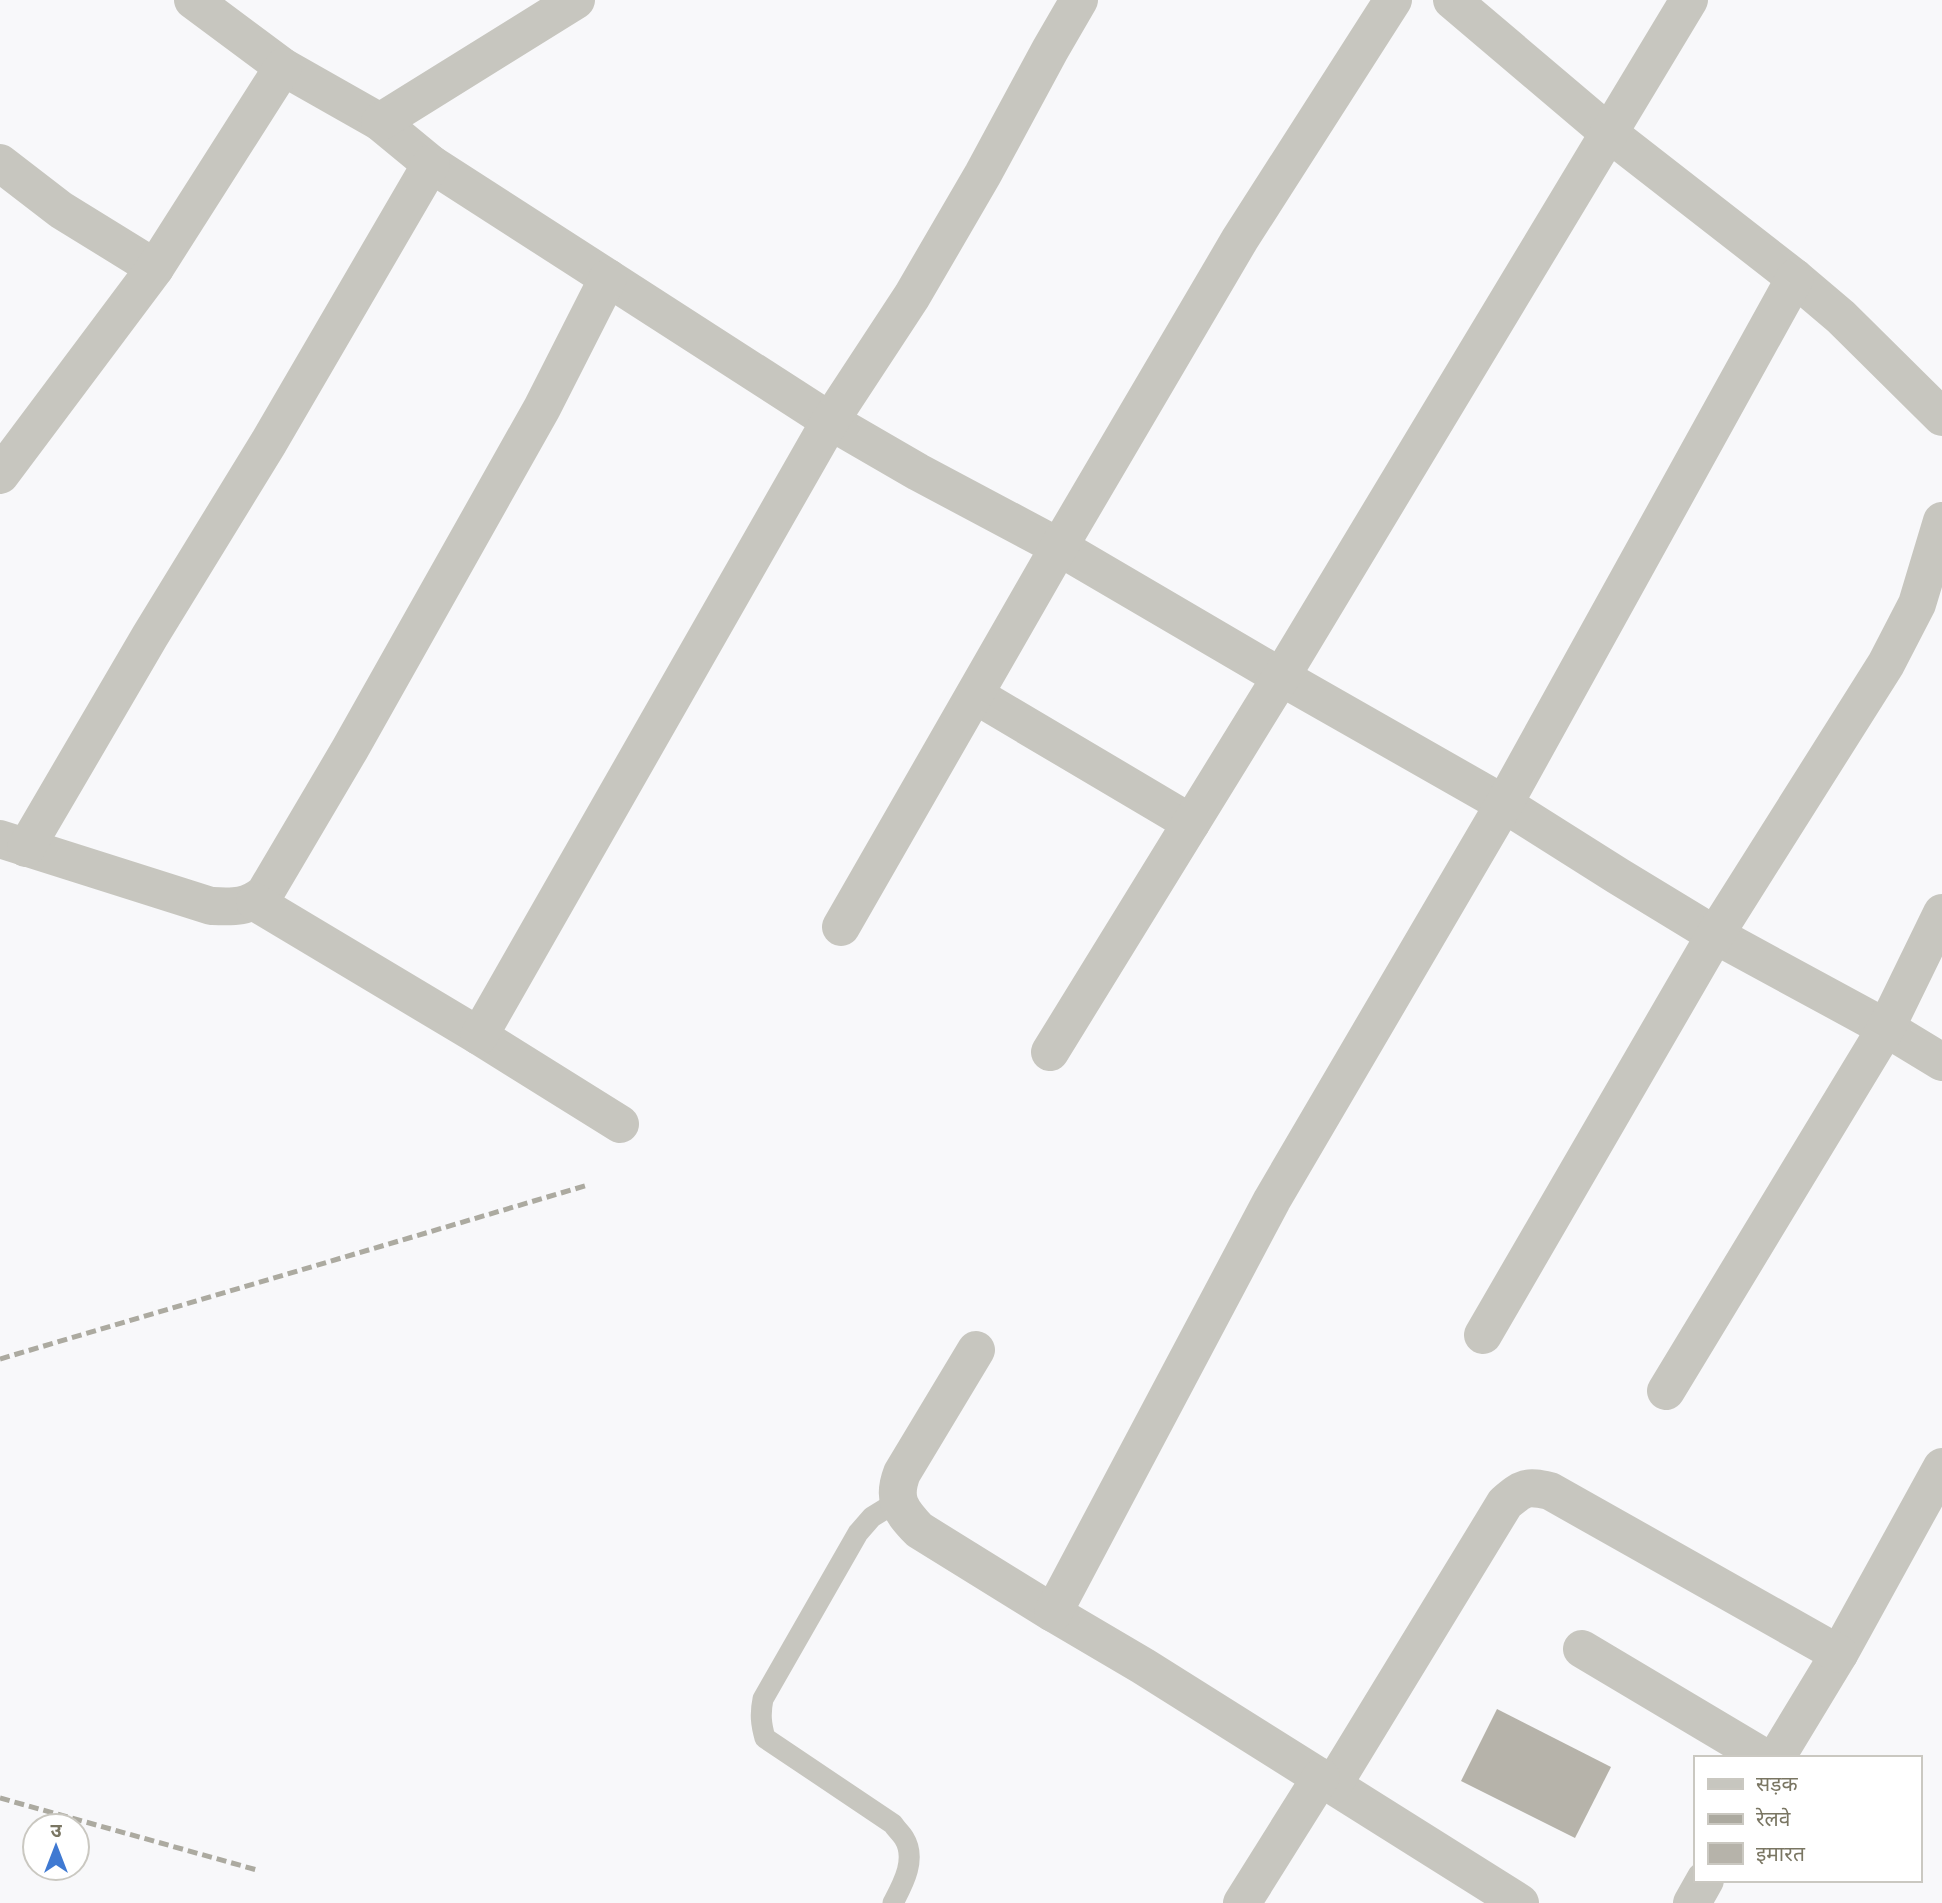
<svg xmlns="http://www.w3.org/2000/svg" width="1942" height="1903" font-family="Arial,'Noto Sans Devanagari',sans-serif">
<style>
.building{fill:#b6b3aa}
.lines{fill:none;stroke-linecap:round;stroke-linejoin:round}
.service{stroke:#c7c6bf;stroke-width:21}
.minor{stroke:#c7c6bf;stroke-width:38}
.rail{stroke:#acaaa0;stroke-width:5;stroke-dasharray:10 5;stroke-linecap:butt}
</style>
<rect width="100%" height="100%" fill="#f8f8fa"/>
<!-- building -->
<polygon class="building" points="1497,1709 1611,1767 1575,1838 1461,1781"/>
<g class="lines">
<!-- service -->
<path class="service" d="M 893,1903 C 903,1884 917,1859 904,1838 C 901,1833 896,1829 893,1824 L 765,1738 C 761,1724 760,1714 763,1699 L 858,1533 L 872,1517 L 898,1501"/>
<!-- minor -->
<g class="minor">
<polyline points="193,0 283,67 380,122 431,164 830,421 918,472 1059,547 1281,677 1504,804 1618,876 1715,935 1886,1028 1942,1062"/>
<polyline points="1452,0 1610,134 1795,278 1841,317 1942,417"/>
<polyline points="380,122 576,0"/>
<polyline points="0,163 61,210 155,268"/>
<polyline points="0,475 155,268 283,67"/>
<polyline points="975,695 1191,823"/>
<path d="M 0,839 L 211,906 C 234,907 247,908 265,893 L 350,749 L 542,408 L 608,278"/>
<polyline points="26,848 150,636 269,442 431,164"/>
<polyline points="255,902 479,1036 620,1124"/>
<polyline points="841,927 1059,547 1240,239 1393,0"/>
<polyline points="479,1036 830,421 912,296 983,174 1050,50 1079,0"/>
<polyline points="1050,1052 1281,677 1689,0"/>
<polyline points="1483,1335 1715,935 1886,664 1917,604 1942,521"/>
<path d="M 976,1350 L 902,1473 C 892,1499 900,1510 919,1530 L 1053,1613 L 1143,1666 L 1520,1903"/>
<polyline points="1666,1391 1886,1028 1942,913"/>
<polyline points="1053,1613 1272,1200 1504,804 1795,278"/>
<polyline points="1582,1649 1765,1758"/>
<polyline points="1776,1758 1839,1654 1942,1467"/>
<path d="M 1333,1785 L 1505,1503 C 1524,1487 1526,1486 1550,1491 L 1839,1654"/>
<polyline points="1242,1903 1321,1777"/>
<polyline points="1692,1903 1705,1880"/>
</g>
<!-- rail -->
<g class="rail">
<polyline points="0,1359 588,1185"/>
<polyline points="0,1798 257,1870"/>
</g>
</g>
<!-- legend -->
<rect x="1694" y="1756" width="228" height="126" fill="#ffffff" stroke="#cac8c1" stroke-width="2"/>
<rect x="1708" y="1779" width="35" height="10" fill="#c7c6bf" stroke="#cac8c1" stroke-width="2"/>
<text x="1756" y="1791" font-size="21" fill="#7a7663">सड़क</text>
<rect x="1708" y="1814" width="35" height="10" fill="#acaaa0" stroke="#cac8c1" stroke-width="2"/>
<text x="1756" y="1826" font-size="21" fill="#7a7663">रेलवे</text>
<rect x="1708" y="1843" width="35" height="21" fill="#b6b3aa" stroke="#cac8c1" stroke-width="2"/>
<text x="1756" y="1861" font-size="21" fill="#7a7663">इमारत</text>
<!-- north arrow -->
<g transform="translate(56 1847)"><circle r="33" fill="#ffffff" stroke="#cac8c1" stroke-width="2"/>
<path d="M0-5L12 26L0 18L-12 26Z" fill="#3f79d2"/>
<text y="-10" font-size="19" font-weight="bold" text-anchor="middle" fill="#7a7663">उ</text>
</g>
</svg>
